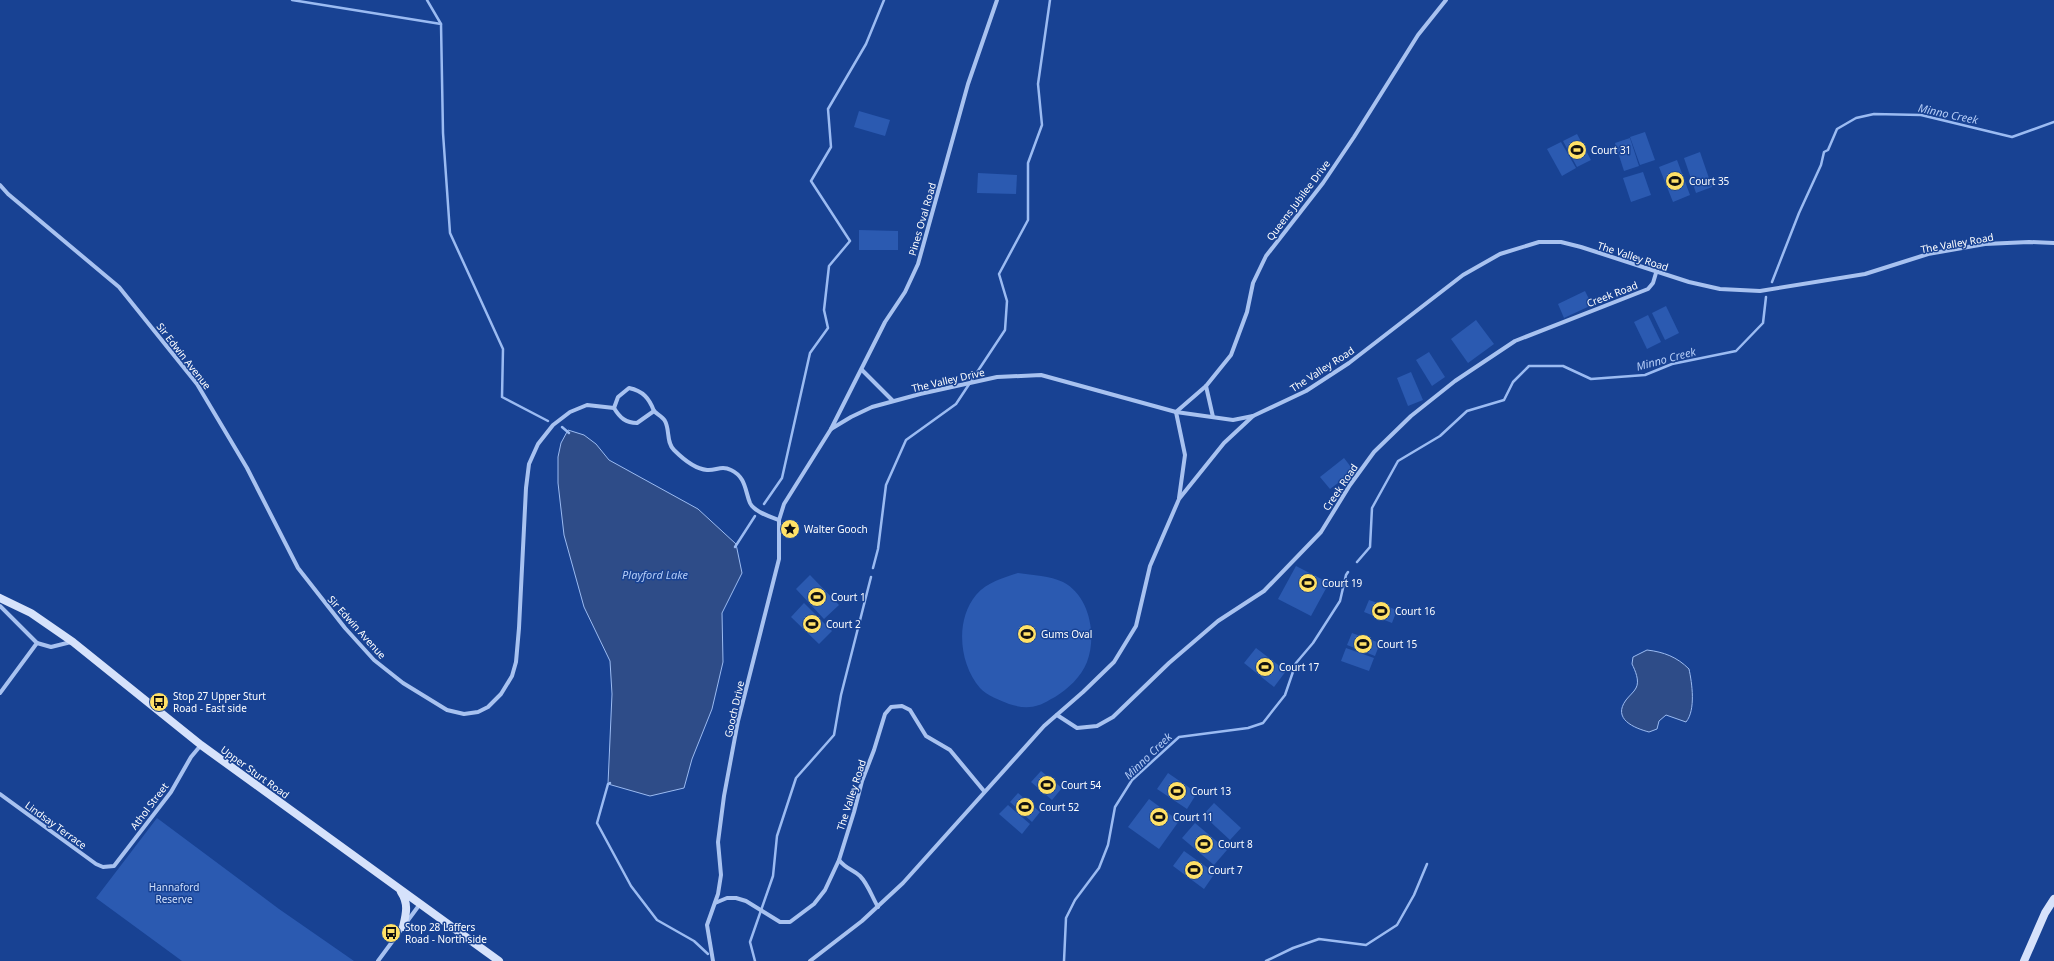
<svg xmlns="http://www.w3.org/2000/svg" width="2054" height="961" font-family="'Noto Sans',sans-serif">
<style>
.green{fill:#2b5ab1}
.water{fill:#2e4c88;stroke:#9bbbf2}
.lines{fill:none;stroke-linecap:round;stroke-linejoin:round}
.stream{stroke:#9bbbf2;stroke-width:2.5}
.minor{stroke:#a8c2f0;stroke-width:4}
.secondary{stroke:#d6e2fb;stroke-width:8}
.labels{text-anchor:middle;stroke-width:3;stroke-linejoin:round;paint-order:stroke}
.poi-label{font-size:10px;fill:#fff;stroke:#184293;text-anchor:start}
.street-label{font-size:10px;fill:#fff;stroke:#184293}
.park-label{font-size:10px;fill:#cfdffb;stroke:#184293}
.water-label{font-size:11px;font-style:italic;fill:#b4ccf7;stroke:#184293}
</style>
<rect width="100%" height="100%" fill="#184293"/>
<!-- green -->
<g class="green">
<polygon points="859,111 890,120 885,136 854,127"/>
<polygon points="1645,132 1655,160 1640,165 1630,137"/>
<polygon points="1577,134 1591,160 1577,167 1563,141"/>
<polygon points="1630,138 1639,166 1624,171 1615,143"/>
<polygon points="1561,142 1576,168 1562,176 1547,149"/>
<polygon points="1700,152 1712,187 1696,193 1684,158"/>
<polygon points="1677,160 1690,195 1673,202 1659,167"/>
<polygon points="1643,172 1651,195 1631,202 1623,178"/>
<polygon points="978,173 1017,175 1016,194 977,193"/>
<polygon points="859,230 898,231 898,250 859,250"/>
<polygon points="1585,291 1592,305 1564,318 1558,304"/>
<polygon points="1666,306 1679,333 1665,340 1652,313"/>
<polygon points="1648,315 1661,342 1647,349 1634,322"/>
<polygon points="1476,320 1494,344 1468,363 1451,339"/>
<polygon points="1429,352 1445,377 1432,386 1416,360"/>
<polygon points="1411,372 1423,400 1408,406 1397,378"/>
<polygon points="1344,458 1354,471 1330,489 1320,477"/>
<polygon points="1296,566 1329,583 1311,616 1278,599"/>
<path d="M 1018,573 C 1033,575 1050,576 1063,582 C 1090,596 1097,636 1087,662 C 1081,677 1068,689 1055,697 C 1050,699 1044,704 1039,705 C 1028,709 1019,707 1009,704 C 1000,700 987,696 980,688 C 959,664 955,620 976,595 C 987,582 1003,578 1018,573 Z"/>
<polygon points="810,575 839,605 824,619 796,589"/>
<polygon points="1369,600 1397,610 1392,623 1364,612"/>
<polygon points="804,603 832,631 819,644 791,617"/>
<polygon points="1352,633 1380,643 1375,656 1347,645"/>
<polygon points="1256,648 1286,671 1274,687 1244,663"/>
<polygon points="1346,648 1374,658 1369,671 1341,661"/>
<polygon points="1041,771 1062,788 1052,800 1031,782"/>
<polygon points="1168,773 1197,793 1187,809 1157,789"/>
<polygon points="1018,793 1040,812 1032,822 1010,802"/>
<polygon points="1149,799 1179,821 1159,849 1128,827"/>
<polygon points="1214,803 1241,828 1230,840 1203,815"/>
<polygon points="1008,805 1030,824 1022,834 999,814"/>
<polygon points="157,818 279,909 354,961 182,961 96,898"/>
<polygon points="1195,823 1227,850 1214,865 1182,838"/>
<polygon points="1184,851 1215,873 1204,889 1173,866"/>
</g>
<!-- water -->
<g class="water">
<polygon points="568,430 584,435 596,444 609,460 698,509 736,544 742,573 722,613 723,662 712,709 692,759 684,788 650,796 608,784 612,694 610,661 584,607 564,535 558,483 558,457 561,443"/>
<path d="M 1647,650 C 1664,652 1677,657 1689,669 C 1692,683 1696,710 1686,722 L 1666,715 L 1659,721 L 1657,729 L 1649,732 C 1634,728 1612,719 1626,700 C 1629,696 1634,692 1636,688 C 1640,681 1635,670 1632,664 L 1633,657 Z"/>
</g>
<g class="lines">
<!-- stream -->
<g class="stream">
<polyline points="292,0 441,24 443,133 450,233 503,349 502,397 548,421"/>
<polyline points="427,0 441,24"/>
<polyline points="1772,282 1799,213 1821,165 1824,152 1828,150 1837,129 1856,118 1874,114 1921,115 2012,137 2054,122"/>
<polyline points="562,427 569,433"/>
<polyline points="764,504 782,478 810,353 828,328 824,310 829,266 850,241 811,181 831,147 828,109 866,44 884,0"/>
<polyline points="735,547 755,516"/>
<polyline points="1357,562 1370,547 1372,508 1398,461 1440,436 1467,411 1504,400 1513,382 1529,366 1563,366 1591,379 1645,375 1672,364 1736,351 1763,323 1766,297"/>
<polyline points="873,568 878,549 886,485 906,440 956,404 1005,330 1007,301 999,274 1028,220 1028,163 1042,125 1038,84 1050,0"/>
<polyline points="610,783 608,784 597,823 631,886 657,920 694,941 708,954"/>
<polyline points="755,961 750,942 773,876 777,836 796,778 834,735 841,695 871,577"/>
<polyline points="1064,961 1066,918 1075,900 1099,868 1108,845 1115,807 1132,780 1179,737 1248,728 1263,723 1285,695 1296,663 1313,643 1340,601 1346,575 1348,572"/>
<polyline points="1266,961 1293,948 1319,939 1366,945 1397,925 1414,895 1427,864"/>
</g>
<!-- minor -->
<g class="minor">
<path d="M 0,185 L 8,194 L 119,287 L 197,384 L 247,468 L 298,568 L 345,628 L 374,660 L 403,683 L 447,710 L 464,714 L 478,712 L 488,707 L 501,694 L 512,676 L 516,662 L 519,628 L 526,488 L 529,464 L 538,444 L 553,425 L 570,412 L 587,405 L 614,408 C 620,418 626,423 637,423 L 654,411"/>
<polyline points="862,370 893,401"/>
<polyline points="1206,386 1213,417"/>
<path d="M 614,408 L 618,397 L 629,388 C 643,391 649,398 654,411"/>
<path d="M 654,411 C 657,414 663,417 665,421 C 670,430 666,442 674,450 C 682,458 695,469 707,470 C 716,471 721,465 731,470 C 746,477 745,491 750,503 C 754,512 771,517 779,520"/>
<polyline points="1176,412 1206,386 1231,355 1247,312 1253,283 1266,256 1323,183 1354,137 1418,35 1446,0"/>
<polyline points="1176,412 1185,455 1179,498"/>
<polyline points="831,429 885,322 905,292 918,264 968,84 997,0"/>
<polyline points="0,606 37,643 0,693"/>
<polyline points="37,643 51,647 71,642"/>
<polyline points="1057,715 1077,728 1097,726 1113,717 1169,663 1218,621 1264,591 1321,532 1350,485 1374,452 1411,416 1455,381 1515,341 1648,289 1653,283 1656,273"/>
<polyline points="0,794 96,864 103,867 114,866 171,792 191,757 201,745"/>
<path d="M 839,860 C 846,869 852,869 860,876 C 868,884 872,897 878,907"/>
<polyline points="715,903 727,898 736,898 746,901 780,922 790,922 814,904 825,890 839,860 854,812 862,781 874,750 885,714 891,707 902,706 910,710 926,736 950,750 984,791"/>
<polyline points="378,961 420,904"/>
<polyline points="713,961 707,925 718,894 721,875 718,842 724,796 738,721 779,559 779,520 784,504 831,429 851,417 872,407 920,394 997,377 1041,375 1176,412 1233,420 1253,416 1306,391 1349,363 1463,275 1500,254 1539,242 1561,242 1581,247 1689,282 1720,289 1760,291 1865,274 1928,254 1985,244 2029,242 2054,243"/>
<polyline points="810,961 862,921 903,883 1044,726 1083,692 1114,662 1136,626 1150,566 1179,499 1224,443 1253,416"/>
</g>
<!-- secondary -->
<g class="secondary">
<polyline points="0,598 31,613 73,642 201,745 499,961"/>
<path d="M 401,892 C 409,904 406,914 403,927"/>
<polyline points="2024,961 2045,913 2054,899"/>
</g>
</g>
<!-- icons -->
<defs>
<symbol id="stadium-disc" viewBox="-11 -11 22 22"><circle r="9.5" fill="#ffe167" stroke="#184293"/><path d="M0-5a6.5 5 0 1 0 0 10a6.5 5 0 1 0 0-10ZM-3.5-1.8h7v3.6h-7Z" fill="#111"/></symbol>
<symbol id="sight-disc" viewBox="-11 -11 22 22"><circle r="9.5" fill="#ffe167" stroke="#184293"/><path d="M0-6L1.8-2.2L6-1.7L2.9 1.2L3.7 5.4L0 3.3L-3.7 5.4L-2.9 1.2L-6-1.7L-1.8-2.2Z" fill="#111"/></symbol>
<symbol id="bus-disc" viewBox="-11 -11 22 22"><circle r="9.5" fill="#ffe167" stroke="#184293"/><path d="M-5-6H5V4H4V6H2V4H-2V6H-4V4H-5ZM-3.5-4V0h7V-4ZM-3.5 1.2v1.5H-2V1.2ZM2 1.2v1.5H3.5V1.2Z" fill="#111"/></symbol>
</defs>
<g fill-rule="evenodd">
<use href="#stadium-disc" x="1566" y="139" width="22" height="22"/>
<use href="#stadium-disc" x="1664" y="170" width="22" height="22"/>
<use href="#sight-disc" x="779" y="518" width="22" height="22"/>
<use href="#stadium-disc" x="1297" y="572" width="22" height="22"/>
<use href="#stadium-disc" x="806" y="586" width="22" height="22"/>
<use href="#stadium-disc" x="1370" y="600" width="22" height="22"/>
<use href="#stadium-disc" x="801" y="613" width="22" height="22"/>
<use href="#stadium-disc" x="1016" y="623" width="22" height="22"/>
<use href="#stadium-disc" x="1352" y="633" width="22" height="22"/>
<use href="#stadium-disc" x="1254" y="656" width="22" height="22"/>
<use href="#bus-disc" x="148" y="691" width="22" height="22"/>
<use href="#stadium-disc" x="1036" y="774" width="22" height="22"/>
<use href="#stadium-disc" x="1166" y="780" width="22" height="22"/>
<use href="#stadium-disc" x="1014" y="796" width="22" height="22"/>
<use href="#stadium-disc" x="1148" y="806" width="22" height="22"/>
<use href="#stadium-disc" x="1193" y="833" width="22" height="22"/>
<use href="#stadium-disc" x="1183" y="859" width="22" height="22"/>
<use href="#bus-disc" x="380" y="922" width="22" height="22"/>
</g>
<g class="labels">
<!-- poi labels -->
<g class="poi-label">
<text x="1591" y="154">Court 31</text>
<text x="1689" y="185">Court 35</text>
<text x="804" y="533">Walter Gooch</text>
<text x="1322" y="587">Court 19</text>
<text x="831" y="601">Court 1</text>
<text x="1395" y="615">Court 16</text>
<text x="826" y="628">Court 2</text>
<text x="1041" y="638">Gums Oval</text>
<text x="1377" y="648">Court 15</text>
<text x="1279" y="671">Court 17</text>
<text x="173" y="700">Stop 27 Upper Sturt<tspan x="173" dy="12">Road - East side</tspan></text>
<text x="1061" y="789">Court 54</text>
<text x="1191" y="795">Court 13</text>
<text x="1039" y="811">Court 52</text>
<text x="1173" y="821">Court 11</text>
<text x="1218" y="848">Court 8</text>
<text x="1208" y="874">Court 7</text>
<text x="405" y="931">Stop 28 Laffers<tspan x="405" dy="12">Road - North side</tspan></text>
</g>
<!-- street labels -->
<g class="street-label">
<text transform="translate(1298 200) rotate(-53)" y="4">Queens Jubilee Drive</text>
<text transform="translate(922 219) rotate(-74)" y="4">Pines Oval Road</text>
<text transform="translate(1957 243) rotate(-10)" y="4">The Valley Road</text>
<text transform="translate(1633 256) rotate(18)" y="4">The Valley Road</text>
<text transform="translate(1612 294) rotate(-21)" y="4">Creek Road</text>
<text transform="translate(184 356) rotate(52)" y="4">Sir Edwin Avenue</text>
<text transform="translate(1322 369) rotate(-33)" y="4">The Valley Road</text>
<text transform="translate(948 380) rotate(-13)" y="4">The Valley Drive</text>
<text transform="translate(1340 487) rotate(-56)" y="4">Creek Road</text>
<text transform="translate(357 627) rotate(48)" y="4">Sir Edwin Avenue</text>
<text transform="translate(734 709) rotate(-77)" y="4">Gooch Drive</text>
<text transform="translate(255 772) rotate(36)" y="4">Upper Sturt Road</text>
<text transform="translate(851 795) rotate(-72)" y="4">The Valley Road</text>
<text transform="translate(149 806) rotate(-53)" y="4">Athol Street</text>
<text transform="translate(56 825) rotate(36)" y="4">Lindsay Terrace</text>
</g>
<!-- park labels -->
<g class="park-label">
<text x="174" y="891">Hannaford<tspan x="174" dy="12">Reserve</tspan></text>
</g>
<!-- water labels -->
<g class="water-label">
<text transform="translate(1948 114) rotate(12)" y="4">Minno Creek</text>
<text transform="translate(1666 359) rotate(-15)" y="4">Minno Creek</text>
<text x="655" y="579">Playford Lake</text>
<text transform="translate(1148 756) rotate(-44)" y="4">Minno Creek</text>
</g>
</g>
</svg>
